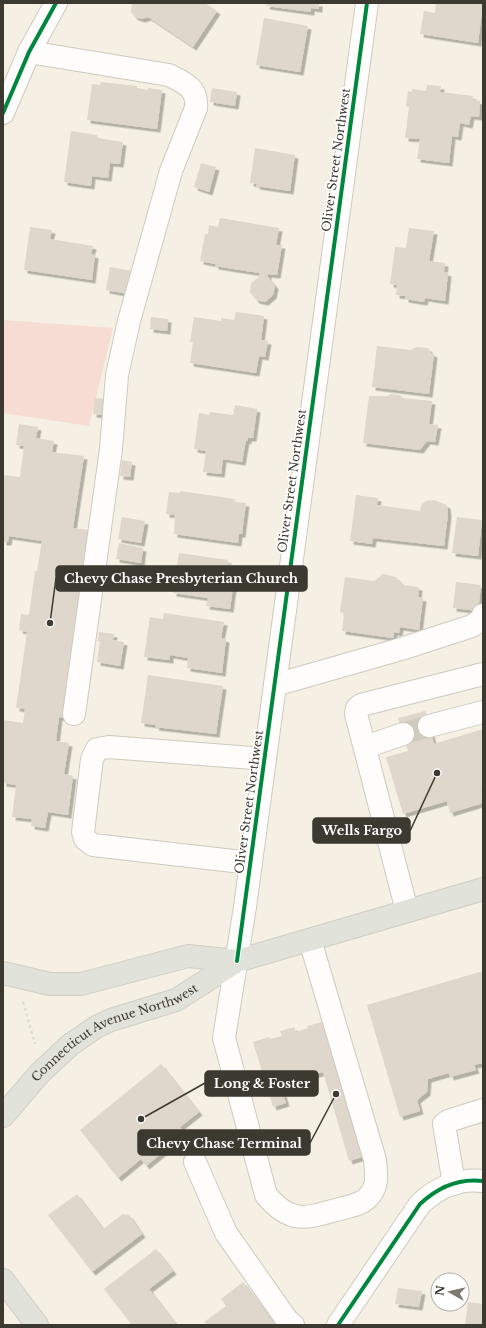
<svg xmlns="http://www.w3.org/2000/svg" width="486" height="1328" font-family="'Libre Baskerville',serif">
<style>
.park{fill:#f6dcd2}
.building{fill:#dfd6cc;filter:url(#shadow)}
.lines{fill:none;stroke-linecap:round;stroke-linejoin:round}
.minor-tunnel{stroke:#d0cbbf;stroke-width:22;stroke-dasharray:22 11;stroke-linecap:butt}
.minor-casing{stroke:#cdcac0;stroke-width:24}
.major-casing{stroke:#d0cec7;stroke-width:24}
.path{stroke:#dfddd9;stroke-width:2.5;stroke-dasharray:3 3;stroke-linecap:butt}
.minor{stroke:#fefdfb;stroke-width:22}
.major{stroke:#e1e2d9;stroke-width:22}
.cycleway-casing{stroke:#fff;stroke-width:6}
.cycleway{stroke:#00873e;stroke-width:4}
.labels{text-anchor:middle;stroke-width:3;stroke-linejoin:round;paint-order:stroke}
.street-label{font-size:12px;fill:#3c3930;stroke:#fff}
.leader{fill:none;stroke:#3c3930;stroke-width:1.5}
.callout-dot{fill:#3c3930;stroke:#fff;stroke-width:1.5}
.callout{fill:#3c3930;stroke:#3c3930;stroke-width:1.5}
.callout-label{font-size:13px;text-anchor:middle;font-weight:bold;fill:#fff}
</style>
<defs>
<filter id="shadow"><feDropShadow dx="3.5" dy="3.5" stdDeviation="0" flood-color="#0004"/></filter>
</defs>
<rect width="100%" height="100%" fill="#f5f0e3"/>
<!-- park -->
<polygon class="park" points="3,320 113,328 89,426 3,413"/>
<!-- building -->
<g class="building">
<polygon points="132,3 205,3 217,11 193,47 148,17 142,19 135,17 131,12"/>
<polygon points="267,3 319,3 319,9 311,8 311,12 266,6"/>
<polygon points="436,3 483,3 478,43 420,34 424,11 435,13"/>
<polygon points="264,18 308,26 300,72 256,65"/>
<polygon points="101,82 137,86 137,88 148,90 148,88 162,90 157,129 87,120 92,84 100,85"/>
<polygon points="427,85 441,86 440,92 473,96 472,100 480,101 479,117 471,116 469,125 460,123 458,137 452,136 449,163 417,159 420,139 405,138 409,107 406,106 408,91 412,92 412,89 426,91"/>
<polygon points="212,88 237,92 235,106 210,102"/>
<polygon points="71,131 97,135 97,138 123,142 120,164 110,163 108,178 92,176 91,186 64,182"/>
<polygon points="255,148 295,155 290,191 256,186 257,184 250,183"/>
<polygon points="201,163 216,167 209,192 194,187"/>
<polygon points="220,218 279,228 276,245 282,245 277,275 268,274 268,277 275,286 273,295 265,302 256,300 250,292 251,283 259,277 260,273 215,266 215,264 200,261 205,234 208,234 209,225 218,227"/>
<polygon points="30,227 52,230 50,239 93,246 91,254 95,255 92,280 24,270"/>
<polygon points="409,228 434,231 429,261 445,263 444,272 448,273 445,301 425,298 424,302 405,299 405,296 396,295 397,285 390,284 395,247 406,248"/>
<polygon points="110,267 132,271 128,294 106,290"/>
<polygon points="236,312 264,316 261,340 268,341 265,357 259,356 256,373 190,363 193,342 190,342 194,317 221,321 221,318 234,320"/>
<polygon points="151,317 168,319 167,331 150,329"/>
<polygon points="377,346 411,350 416,347 428,348 431,353 434,354 429,394 372,387"/>
<polygon points="390,394 400,395 403,398 432,401 429,424 438,425 435,442 427,441 420,450 363,443 369,396 388,396"/>
<polygon points="95,398 104,399 102,415 93,414"/>
<polygon points="235,405 257,409 253,438 248,438 248,441 246,440 242,462 223,459 221,474 203,472 206,451 194,449 199,413 209,415 210,412 233,415"/>
<polygon points="19,424 38,427 36,438 54,441 52,452 84,456 73,528 90,530 66,718 59,717 56,741 69,743 64,774 73,776 68,815 48,812 45,828 31,826 32,819 12,817 16,785 3,783 3,720 23,723 25,709 16,708 27,632 19,630 21,614 29,615 35,571 37,571 42,541 9,536 8,542 3,542 3,475 20,477 24,446 16,445"/>
<polygon points="122,460 132,462 130,477 120,476"/>
<polygon points="180,491 235,499 234,502 246,503 242,534 239,534 238,543 174,534 175,515 166,514 169,492 180,493"/>
<polygon points="356,495 378,498 377,505 420,511 421,505 426,501 434,500 447,505 448,514 444,546 373,538 372,544 350,541"/>
<polygon points="122,517 145,521 141,543 118,539"/>
<polygon points="457,517 482,520 478,556 452,553"/>
<polygon points="119,543 143,548 141,563 116,559"/>
<polygon points="179,553 228,560 227,564 236,566 230,609 206,606 208,598 173,593"/>
<polygon points="383,574 396,577 402,585 419,587 418,597 423,598 419,630 400,627 399,633 394,632 393,638 342,631 344,613 340,612 345,577 374,581"/>
<polygon points="456,582 481,585 478,611 453,608"/>
<polygon points="164,613 224,622 221,638 226,639 222,673 187,668 188,658 170,655 170,660 144,657 150,617 163,619"/>
<polygon points="99,632 114,634 113,640 124,642 120,666 97,662 100,641 98,641"/>
<polygon points="148,675 223,686 216,734 155,727 156,725 141,723"/>
<polygon points="425,711 434,744 483,729 483,790 481,790 483,803 450,813 447,801 403,814 386,757 408,751 398,718"/>
<polygon points="483,971 483,1063 474,1065 476,1070 450,1077 449,1073 428,1079 427,1092 417,1100 420,1111 400,1117 367,1005"/>
<polygon points="322,1022 362,1157 349,1161 323,1072 280,1084 286,1103 273,1107 253,1042 269,1037 270,1039 282,1036 280,1031 294,1027 296,1032 308,1028 307,1026"/>
<polygon points="161,1064 199,1112 180,1127 185,1134 146,1166 141,1159 118,1178 80,1130"/>
<polygon points="77,1194 103,1229 123,1214 129,1215 142,1234 92,1272 48,1215"/>
<polygon points="156,1249 173,1271 149,1289 176,1324 132,1325 104,1289"/>
<polygon points="243,1282 275,1325 207,1325 204,1322 226,1306 221,1299"/>
<polygon points="398,1288 422,1291 419,1307 395,1304"/>
<polygon points="468,1302 483,1304 483,1325 465,1325"/>
</g>
<g class="lines">
<!-- minor-tunnel -->
<polyline class="minor-tunnel" points="403,734 429,726"/>
<defs>
<g id="minor">
<path d="M 29,52 L 169,75 C 185,83 198,88 196,108 L 171,171 L 129,321 L 117,375 L 111,449 L 74,714"/>
<polyline points="3,113 29,52 56,3"/>
<polyline points="275,685 401,649 472,626 482,619 483,615"/>
<polyline points="429,726 483,712"/>
<polyline points="365,747 403,734"/>
<polyline points="251,863 93,845 85,839 83,832 92,759 97,749 109,747 265,759"/>
<polyline points="407,911 356,714 357,708 361,705 483,674"/>
<path d="M 310,940 L 375,1160 C 376,1173 379,1187 368,1197 C 361,1205 350,1206 340,1209 C 306,1218 291,1225 266,1195 L 224,1038 L 245,907 L 367,3"/>
<polyline points="195,1162 226,1233 287,1320 293,1325"/>
<polyline points="454,1184 444,1124 448,1121 483,1110"/>
<path d="M 338,1325 L 420,1204 C 437,1188 459,1178 483,1181"/>
</g>
<g id="major">
<polyline points="3,973 50,984 81,984 188,956 237,961"/>
<path id="s1" d="M 3,1116 L 40,1073 L 70,1045 L 96,1027 L 111,1020 L 176,1000 L 237,961 L 483,889"/>
<polyline points="3,1280 37,1325"/>
</g>
</defs>
<!-- minor casing -->
<use href="#minor" class="minor-casing"/>
<!-- major casing -->
<use href="#major" class="major-casing"/>
<!-- path -->
<polyline class="path" points="23,1002 35,1044"/>
<!-- minor -->
<use href="#minor" class="minor"/>
<!-- major -->
<use href="#major" class="major"/>
<defs>
<g id="cycleway">
<polyline points="3,113 29,52 56,3"/>
<polyline points="237,961 367,3"/>
<path d="M 338,1325 L 420,1204 C 437,1188 459,1178 483,1181"/>
</g>
</defs>
<!-- cycleway casing -->
<use href="#cycleway" class="cycleway-casing"/>
<!-- cycleway -->
<use href="#cycleway" class="cycleway"/>
</g>
<g class="labels">
<!-- street labels -->
<g class="street-label">
<text transform="translate(336 160) rotate(-82)" y="4">Oliver Street Northwest</text>
<text transform="translate(292 481) rotate(-82)" y="4">Oliver Street Northwest</text>
<text transform="translate(249 802) rotate(-82)" y="4">Oliver Street Northwest</text>
<text dy="4" stroke="none"><textPath href="#s1" startOffset="143">Connecticut Avenue Northwest</textPath></text>
</g>
</g>
<!-- callouts -->
<path class="leader" d="M50 623L56 578M437 773L410 831M141 1119L205 1083M336 1094L310 1143"/>
<g class="callout-dot">
<circle cx="50" cy="623" r="4"/>
<circle cx="437" cy="773" r="4"/>
<circle cx="141" cy="1119" r="4"/>
<circle cx="336" cy="1094" r="4"/>
</g>
<g class="callout">
<rect x="56" y="566" width="251" height="25" rx="4"/>
<rect x="313" y="818" width="97" height="25" rx="4"/>
<rect x="205" y="1071" width="113" height="25" rx="4"/>
<rect x="138" y="1130" width="172" height="25" rx="4"/>
</g>
<g class="callout-label">
<text x="181" y="583">Chevy Chase Presbyterian Church</text>
<text x="362" y="835">Wells Fargo</text>
<text x="262" y="1088">Long &amp; Foster</text>
<text x="224" y="1148">Chevy Chase Terminal</text>
</g>
<!-- border -->
<rect width="486" height="1328" fill="none" stroke="#3c3930" stroke-width="8"/>
<!-- north arrow -->
<g transform="translate(450 1292) rotate(278)"><circle r="19" fill="#ffffff" stroke="#b1b0ac"/>
<path d="M0-3L7 15L0 10L-7 15Z" fill="#7d796f"/>
<text y="-6" font-size="11" font-weight="bold" text-anchor="middle" fill="#3c3930">N</text>
</g>
</svg>
